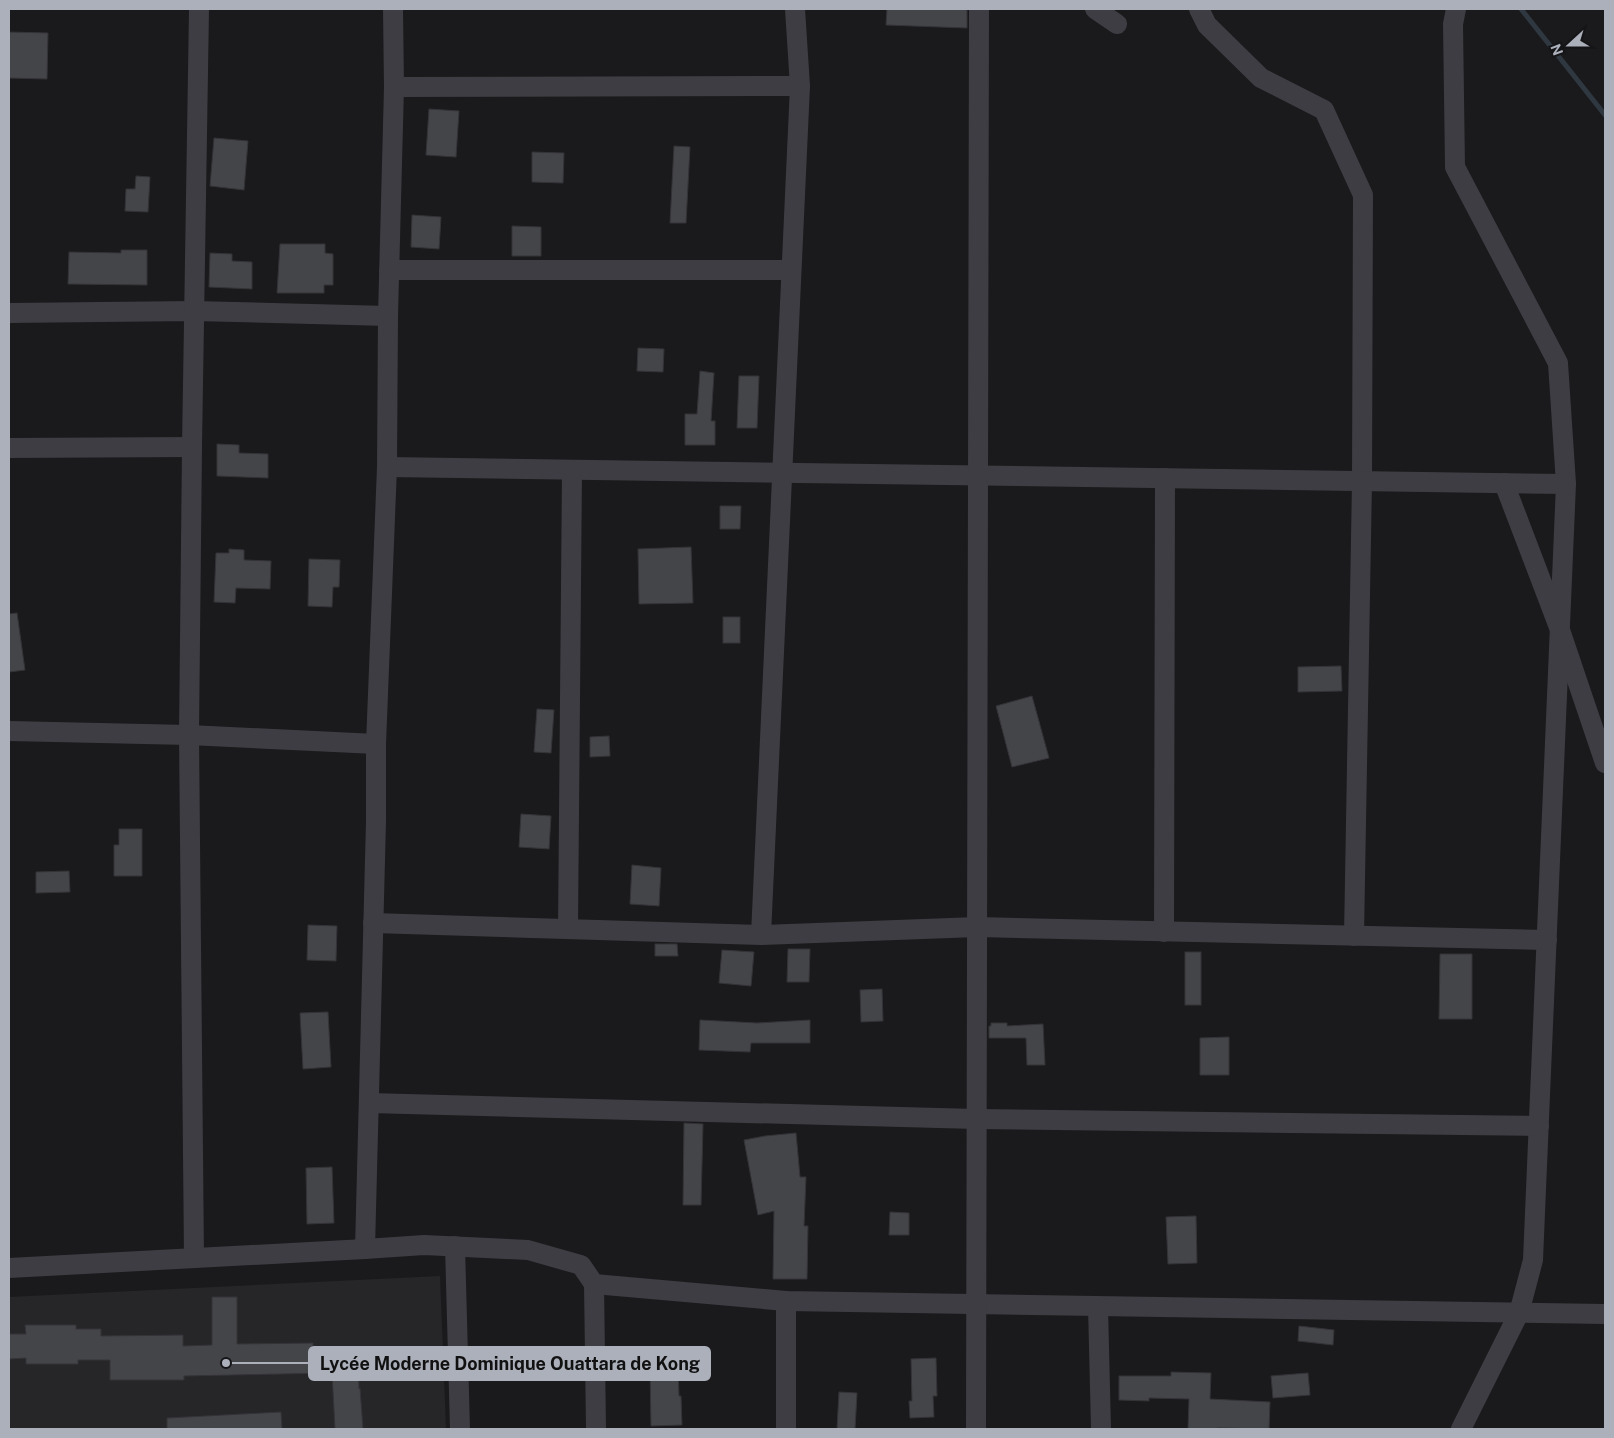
<svg xmlns="http://www.w3.org/2000/svg" width="1614" height="1438" font-family="'Public Sans',sans-serif">
<style>
.built{fill:#262629}
.lines{fill:none;stroke-linecap:round;stroke-linejoin:round}
.stream{stroke:#2f3840;stroke-width:5}
.building{fill:#444549;stroke:#343438}
.minor{stroke:#3d3d43;stroke-width:20}
.leader{fill:none;stroke:#acb0bb;stroke-width:2}
.callout-dot{fill:#acb0bb;stroke:#151517;stroke-width:2}
.callout{fill:#acb0bb;stroke:#acb0bb;stroke-width:2}
.callout-label{font-size:18px;text-anchor:middle;font-weight:bold;fill:#111}
</style>
<rect width="100%" height="100%" fill="#1a1a1c"/>
<!-- built -->
<polygon class="built" points="440,1276 446,1429 9,1429 9,1297"/>
<g class="lines">
<!-- stream -->
<polyline class="stream" points="1521,9 1605,115"/>
</g>
<!-- building -->
<g class="building">
<polygon points="887,9 967,9 967,28 886,25"/>
<polygon points="9,32 48,33 47,79 9,78"/>
<polygon points="429,109 459,111 456,157 426,155"/>
<polygon points="214,138 248,141 244,190 210,186"/>
<polygon points="674,146 690,147 686,223 670,223"/>
<polygon points="532,152 564,153 563,183 532,182"/>
<polygon points="136,176 150,177 148,212 125,211 126,189 135,189"/>
<polygon points="412,215 441,217 439,249 411,247"/>
<polygon points="512,226 541,227 541,256 512,256"/>
<polygon points="280,244 325,244 325,253 333,254 333,285 324,285 324,293 277,293"/>
<polygon points="121,250 147,250 147,285 68,284 69,252 121,253"/>
<polygon points="210,253 232,254 232,261 252,262 252,289 209,287"/>
<polygon points="638,348 664,349 663,372 637,371"/>
<polygon points="700,371 714,373 711,421 715,421 715,445 685,445 685,414 697,414"/>
<polygon points="739,376 759,376 757,428 737,428"/>
<polygon points="217,444 239,445 239,453 268,454 268,478 217,476"/>
<polygon points="720,506 741,506 740,529 720,529"/>
<polygon points="691,547 693,603 639,604 638,549"/>
<polygon points="229,549 244,550 244,560 271,561 270,589 236,588 235,603 214,602 216,553 229,553"/>
<polygon points="309,559 340,560 339,587 333,587 332,607 308,606"/>
<polygon points="17,613 25,670 9,672 9,614"/>
<rect x="723" y="617" width="17" height="26"/>
<polygon points="1341,666 1342,691 1298,692 1298,667"/>
<polygon points="1032,696 1049,758 1012,767 996,706"/>
<polygon points="537,709 554,710 551,753 534,752"/>
<polygon points="609,736 610,756 590,757 590,737"/>
<polygon points="521,814 551,816 549,849 519,847"/>
<polygon points="119,829 142,829 142,876 114,876 114,845 119,845"/>
<polygon points="632,865 661,868 659,906 630,904"/>
<polygon points="69,871 70,892 36,893 36,872"/>
<polygon points="308,925 337,926 336,961 307,960"/>
<polygon points="655,944 677,944 678,956 655,956"/>
<polygon points="788,949 810,949 809,982 787,982"/>
<polygon points="722,950 754,952 751,986 719,983"/>
<rect x="1185" y="952" width="16" height="53"/>
<polygon points="1440,954 1472,954 1472,1019 1439,1019"/>
<polygon points="882,989 883,1021 861,1022 860,990"/>
<polygon points="328,1012 331,1067 303,1069 300,1013"/>
<polygon points="700,1020 757,1023 810,1020 810,1043 751,1043 750,1052 699,1050"/>
<polygon points="991,1023 1007,1023 1007,1026 1043,1024 1045,1065 1027,1065 1026,1038 989,1038 989,1026 991,1026"/>
<polygon points="1229,1037 1229,1075 1200,1075 1200,1038"/>
<polygon points="684,1123 703,1124 701,1205 683,1205"/>
<polygon points="796,1133 800,1177 806,1177 804,1226 808,1226 807,1279 773,1279 774,1211 758,1215 744,1140 765,1136"/>
<polygon points="332,1167 334,1223 307,1224 306,1168"/>
<polygon points="890,1212 909,1213 909,1235 889,1235"/>
<polygon points="1196,1216 1197,1263 1168,1264 1166,1217"/>
<polygon points="212,1297 237,1297 237,1344 313,1343 313,1348 358,1347 359,1389 360,1388 363,1429 335,1429 332,1373 184,1376 184,1380 110,1380 110,1360 78,1360 78,1364 26,1364 26,1358 9,1359 9,1334 26,1334 25,1325 76,1325 76,1329 101,1329 101,1336 183,1335 183,1346 212,1345"/>
<polygon points="1299,1326 1334,1330 1333,1345 1298,1341"/>
<polygon points="936,1358 937,1396 933,1396 934,1417 910,1418 909,1401 912,1401 911,1359"/>
<polygon points="678,1366 679,1396 681,1396 682,1425 651,1426 650,1367"/>
<polygon points="1171,1372 1211,1373 1210,1399 1270,1402 1269,1429 1217,1428 1217,1429 1188,1429 1189,1399 1149,1398 1149,1401 1119,1400 1119,1376 1171,1376"/>
<polygon points="1308,1373 1310,1395 1273,1398 1271,1376"/>
<polygon points="839,1392 857,1393 855,1429 837,1429"/>
<polygon points="281,1412 282,1429 167,1429 167,1418"/>
</g>
<g class="lines">
<!-- minor -->
<g class="minor">
<polyline points="1095,9 1117,24"/>
<polyline points="1199,9 1207,25 1261,78 1324,110 1363,195 1362,481 1354,936"/>
<polyline points="1456,9 1453,24 1455,167 1558,363 1566,484 1533,1260 1519,1313 1461,1429"/>
<polyline points="394,87 800,86"/>
<polyline points="389,270 791,270"/>
<polyline points="9,313 194,311 388,316"/>
<polyline points="9,448 192,447"/>
<polyline points="387,467 1566,484"/>
<polyline points="1504,483 1560,630 1605,763"/>
<polyline points="9,731 189,735 376,744"/>
<polyline points="373,923 761,935 977,927 1547,940"/>
<polyline points="568,929 572,470"/>
<polyline points="1164,932 1165,478"/>
<polyline points="761,935 800,86 795,9"/>
<polyline points="369,1103 976,1119 1539,1126"/>
<polyline points="455,1246 460,1429"/>
<polyline points="365,1249 376,821 376,744 387,467 388,316 394,87 393,9"/>
<polyline points="194,1258 189,735 192,447 199,9"/>
<polyline points="9,1268 365,1249 424,1245 528,1250 581,1265 594,1284 786,1301 1605,1314"/>
<polyline points="594,1284 596,1429"/>
<polyline points="1098,1306 1101,1429"/>
<polyline points="786,1429 786,1301"/>
<polyline points="976,1429 979,9"/>
</g>
</g>
<!-- callouts -->
<path class="leader" d="M226 1363L309 1363"/>
<circle class="callout-dot" cx="226" cy="1363" r="5"/>
<rect class="callout" x="309" y="1347" width="401" height="33" rx="5"/>
<g class="callout-label">
<text x="510" y="1370">Lycée Moderne Dominique Ouattara de Kong</text>
</g>
<!-- border -->
<rect width="1614" height="1438" fill="none" stroke="#acb0bb" stroke-width="20"/>
<!-- north arrow -->
<g transform="translate(1569 45) rotate(249)" stroke="#151517" stroke-width="4" paint-order="stroke">
<path d="M0-4L9 19L0 12L-9 19Z" fill="#acb0bb"/>
<text y="-8" font-size="14" font-weight="bold" text-anchor="middle" fill="#acb0bb">N</text>
</g>
</svg>
